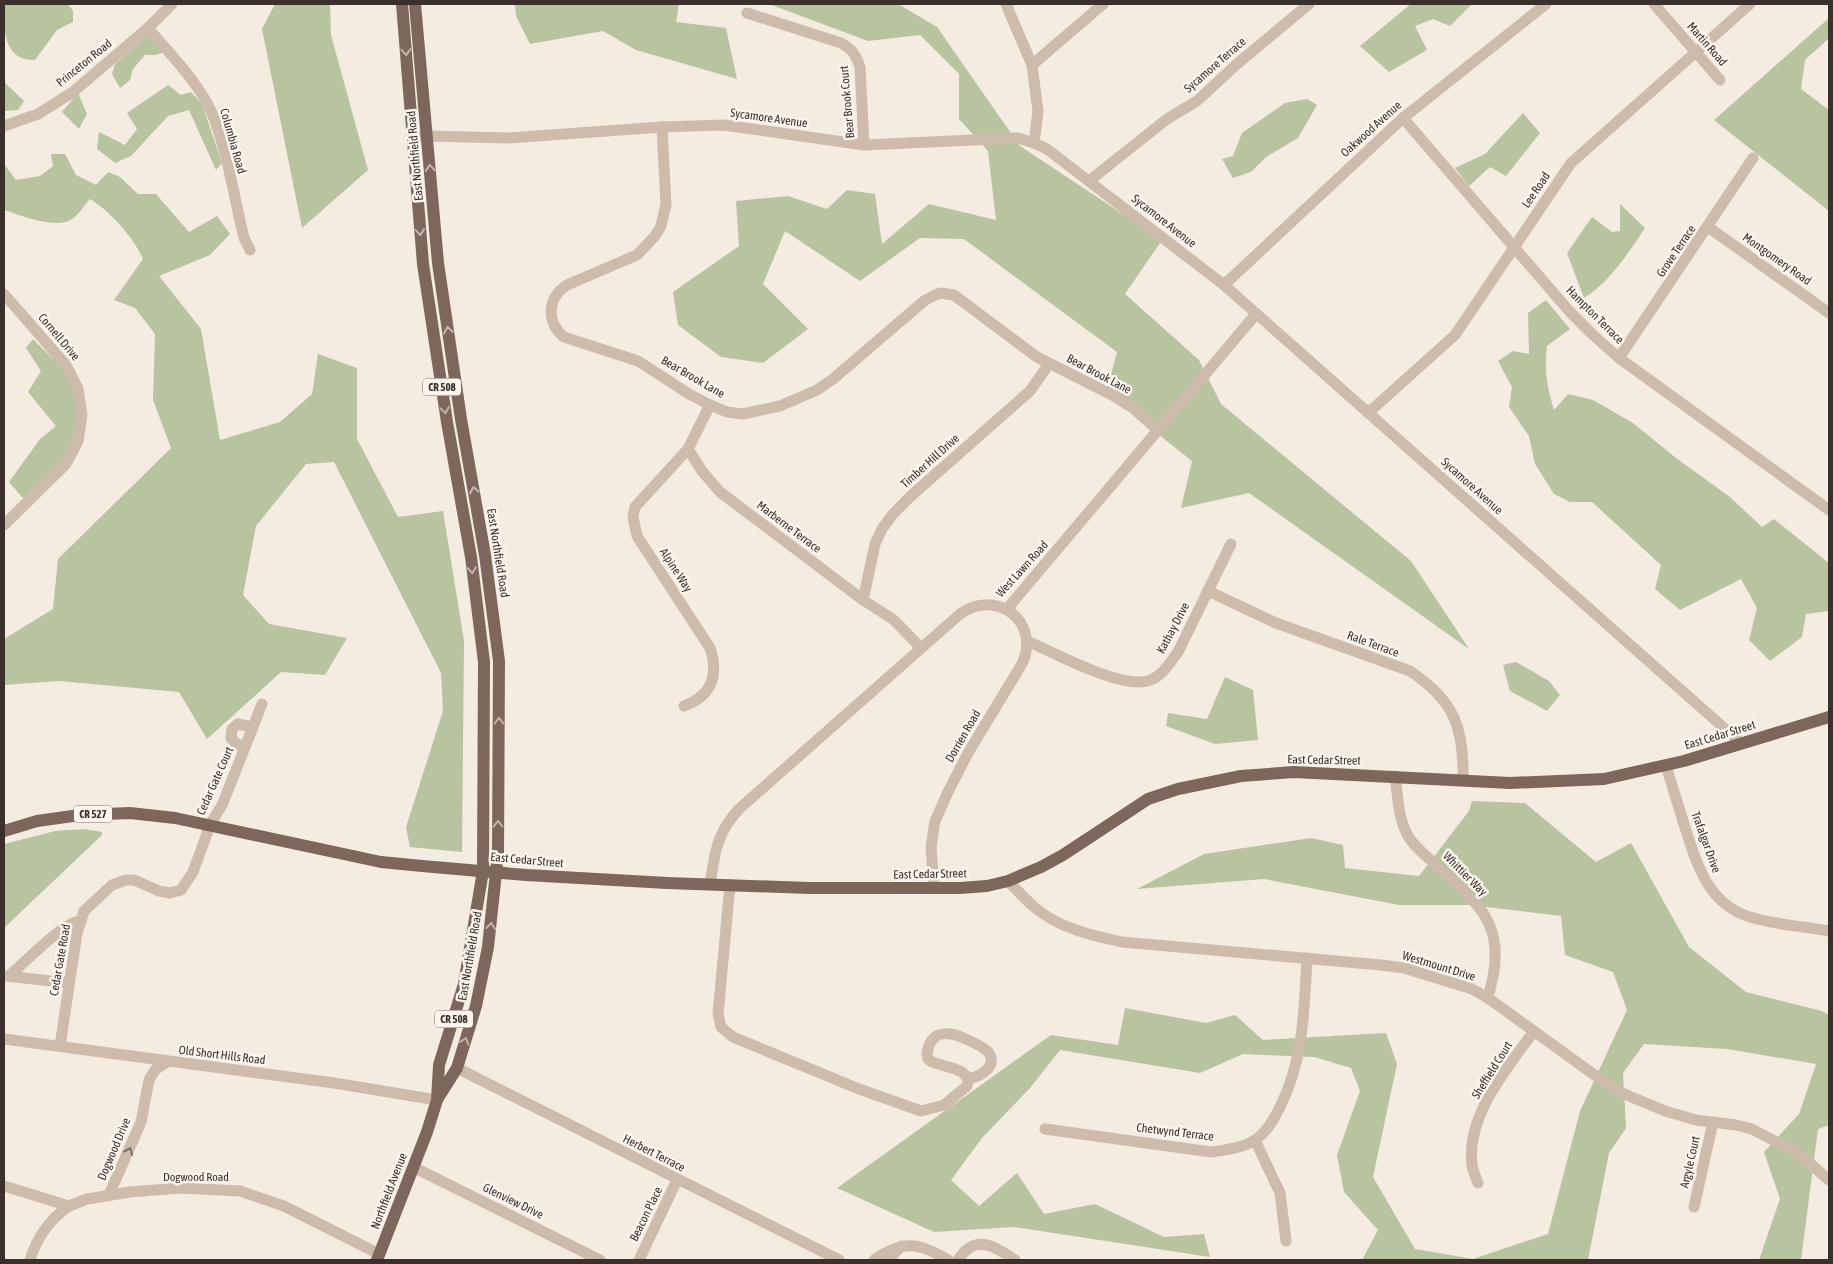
<svg xmlns="http://www.w3.org/2000/svg" width="1833" height="1264" font-family="'Asap Condensed',sans-serif">
<style>
.green{fill:#b8c4a0}
.lines{fill:none;stroke-linecap:round;stroke-linejoin:round}
.minor{stroke:#cdbbac;stroke-width:11}
.major{stroke:#7d675c;stroke-width:12}
.oneway{stroke:#c2b5ac}
.oneway2{stroke:#7d6f65}
.labels{text-anchor:middle;stroke-width:5;stroke-linejoin:round;paint-order:stroke}
.shield{fill:#fbf5ee;stroke:#756b66;stroke-width:1}
.shield-label{font-size:11px;font-weight:bold;fill:#3b302b}
.street-label{font-size:12px;fill:#3b302b;stroke:#fbf5ee}
</style>
<rect width="100%" height="100%" fill="#f4ebe1"/>
<!-- green -->
<g class="green">
<path d="M 4,4 L 68,4 L 73,11 L 73,22 L 57,30 L 35,60 C 2,61 4,27 4,4 Z"/>
<polygon points="275,4 330,4 331,35 368,170 302,228 262,29"/>
<polygon points="515,4 679,4 676,22 726,28 737,79 636,50 603,31 530,44 516,16"/>
<polygon points="769,4 900,5 937,27 1020,146 1162,240 1125,294 1199,360 1221,404 1411,561 1469,649 1249,493 1181,508 1192,461 1106,393 1117,352 964,239 920,238 860,281 785,231 763,284 808,329 763,363 721,357 678,325 673,292 739,246 736,201 788,196 827,209 847,190 875,194 882,244 929,204 996,220 988,151 959,119 959,74 920,35 868,41"/>
<polygon points="1411,4 1472,4 1450,26 1433,19 1415,26 1427,50 1389,72 1360,46"/>
<polygon points="1829,18 1829,38 1805,60 1801,89 1829,110 1829,211 1714,120"/>
<polygon points="148,35 165,52 155,55 145,55 133,69 130,80 120,88 112,74 115,64"/>
<polygon points="4,82 24,101 18,110 4,111"/>
<polygon points="168,85 181,95 191,92 202,104 222,163 216,170 189,110 168,116 131,156 115,163 97,149 99,132 125,145 137,129 127,113"/>
<polygon points="78,93 87,114 79,129 62,112"/>
<polygon points="1307,99 1317,105 1298,138 1266,157 1251,172 1233,178 1222,159 1233,156 1242,133 1285,103"/>
<polygon points="1523,113 1540,133 1506,176 1490,167 1469,186 1455,168 1485,154"/>
<path d="M 51,154 L 65,154 L 76,175 L 96,185 L 108,172 L 120,177 L 138,194 L 156,194 L 189,232 L 217,216 L 230,234 L 210,255 L 159,276 L 201,329 L 220,440 L 280,422 L 312,394 L 318,354 L 357,368 L 357,439 L 398,517 L 443,511 L 464,641 L 462,852 L 410,847 L 406,827 L 443,711 L 441,673 L 334,462 L 306,464 L 256,526 L 243,595 L 269,624 L 347,638 L 325,675 L 281,672 L 207,739 L 179,692 L 59,681 L 4,685 L 4,639 L 53,609 L 58,559 L 171,448 L 153,400 L 155,334 L 135,308 L 114,300 L 143,259 C 134,238 110,211 90,199 C 84,205 79,215 72,219 C 57,230 19,215 4,210 L 4,164 L 16,180 L 40,176 L 53,166 Z"/>
<path d="M 1620,204 L 1645,228 C 1629,252 1610,282 1584,298 L 1567,253 L 1592,217 L 1612,232 L 1620,231 Z"/>
<path d="M 1546,300 L 1570,329 L 1547,346 C 1544,371 1547,386 1554,410 L 1568,394 L 1593,400 L 1633,423 L 1676,458 L 1730,497 L 1762,527 L 1774,519 L 1829,563 L 1829,611 L 1806,614 L 1802,637 L 1770,661 L 1749,640 L 1757,608 L 1741,579 L 1680,610 L 1655,589 L 1661,565 L 1592,502 L 1570,502 L 1554,494 L 1535,464 L 1529,436 L 1509,407 L 1512,387 L 1498,361 L 1513,351 L 1529,354 L 1528,313 Z"/>
<path d="M 33,339 C 43,350 56,360 65,372 C 85,399 81,440 60,465 C 50,477 35,488 23,498 L 9,482 L 40,439 L 56,426 L 28,392 L 41,371 L 26,348 Z"/>
<polygon points="1516,662 1549,681 1560,695 1547,711 1510,691 1503,665"/>
<polygon points="1225,677 1253,690 1258,740 1215,744 1166,726 1168,713 1207,719"/>
<polygon points="1472,801 1525,803 1596,862 1631,843 1689,947 1746,992 1822,1011 1829,1015 1829,1125 1818,1129 1801,1260 1759,1260 1780,1199 1764,1152 1799,1114 1816,1064 1727,1049 1644,1044 1623,1073 1626,1128 1609,1153 1588,1260 1362,1260 1378,1230 1344,1192 1337,1155 1360,1091 1351,1068 1314,1057 1243,1054 1200,1073 1060,1050 1030,1088 982,1138 951,1180 979,1206 1017,1173 1044,1214 1095,1204 1164,1237 1204,1234 1210,1257 1014,1227 934,1232 837,1188 1051,1035 1118,1045 1125,1008 1206,1023 1235,1015 1263,1040 1386,1033 1397,1064 1373,1177 1415,1249 1473,1259 1548,1234 1580,1111 1627,1010 1613,972 1565,955 1561,916 1470,905 1399,905 1264,879 1137,889 1204,854 1311,838 1343,845 1345,868 1419,876 1469,811"/>
<polygon points="84,829 102,832 102,835 4,928 4,844 55,831"/>
</g>
<g class="lines">
<!-- minor -->
<g class="minor">
<polyline points="1006,4 1032,65 1038,111 1034,143"/>
<polyline points="1654,4 1720,80"/>
<path d="M 747,13 L 841,43 C 852,49 856,55 860,67 L 864,145"/>
<path d="M 148,28 C 169,53 198,82 211,111 C 227,148 234,198 244,238 L 250,250"/>
<polyline points="1032,65 1103,4"/>
<polyline points="1403,118 1569,311 1592,334 1619,358 1829,510"/>
<polyline points="4,126 38,114 73,92 148,28 172,4"/>
<path d="M 662,127 L 666,204 L 661,226 L 655,236 L 637,255 L 567,285 C 547,298 546,322 564,337 L 638,361 L 689,394 L 710,405 L 727,412 L 743,414 L 780,406 L 817,390 L 833,379 L 924,301 L 935,295 L 941,293 L 954,295 L 1037,357 L 1114,396 L 1133,408 L 1158,430"/>
<polyline points="412,137 427,136 509,138 662,127 724,125 864,145 1018,138 1034,143 1047,149 1224,285 1741,743"/>
<polyline points="1089,181 1167,119 1197,101 1237,64 1309,4"/>
<polyline points="1708,227 1829,313"/>
<polyline points="1224,285 1403,118 1546,4"/>
<polyline points="4,294 66,365 78,389 82,415 78,441 66,464 4,525"/>
<polyline points="1619,358 1753,158"/>
<polyline points="1368,413 1455,335 1571,163 1750,4"/>
<polyline points="688,449 702,471 720,492 863,600 894,620 921,648"/>
<path d="M 1208,591 L 1276,623 L 1410,671 C 1455,701 1464,728 1463,780"/>
<polyline points="863,600 875,544 882,529 893,514 912,495 1030,391 1049,364"/>
<polyline points="1007,609 1256,314"/>
<path d="M 1027,641 C 1055,653 1123,691 1151,680 C 1163,675 1171,661 1178,652 L 1231,544"/>
<path d="M 684,706 C 712,696 719,675 710,648 L 637,536 L 633,517 L 635,507 L 688,449 L 710,405"/>
<polyline points="245,747 237,744 231,738 232,729 238,724 252,727"/>
<path d="M 1666,766 C 1672,785 1678,805 1684,824 C 1696,862 1707,904 1750,917 C 1775,925 1803,926 1829,931"/>
<path d="M 1395,776 C 1398,797 1398,818 1408,836 C 1415,848 1428,857 1437,866 C 1467,895 1498,914 1495,960 C 1495,972 1491,985 1488,998"/>
<path d="M 1008,881 C 1016,889 1024,898 1033,906 C 1058,928 1090,935 1122,942 L 1381,965 L 1404,968 L 1472,989 L 1488,998 L 1596,1076 L 1622,1093 L 1665,1111 L 1696,1120 L 1736,1125 L 1752,1129 L 1799,1154 L 1829,1180"/>
<path d="M 710,884 C 715,853 716,834 739,809 L 960,614 C 995,588 1040,620 1023,662 L 968,753 L 948,792 L 935,821 L 931,847 L 934,888"/>
<path d="M 730,885 L 718,1014 L 721,1027 L 733,1037 L 859,1089 L 921,1111 L 944,1105 L 967,1086 L 969,1079 C 980,1076 998,1067 989,1053 C 985,1047 959,1035 951,1034 C 945,1033 937,1034 933,1039 C 930,1042 928,1048 927,1053 L 928,1059 L 932,1062 L 955,1069 L 962,1072 L 969,1079"/>
<polyline points="6,976 69,983"/>
<path d="M 9,976 C 22,965 66,919 81,921"/>
<polyline points="4,1039 334,1083 437,1100"/>
<polyline points="60,1046 77,933 84,911 112,885 126,880 134,880 159,891 170,893 181,890 193,872 210,825 223,803 262,704"/>
<polyline points="457,1068 839,1260"/>
<path d="M 1045,1129 L 1211,1152 C 1225,1150 1243,1148 1255,1140 C 1267,1132 1274,1119 1280,1107 C 1304,1059 1304,1010 1307,958"/>
<polyline points="1255,1140 1280,1193 1286,1241"/>
<polyline points="413,1167 600,1260"/>
<path d="M 1478,1183 C 1476,1178 1473,1171 1472,1165 C 1466,1115 1507,1069 1534,1031"/>
<polyline points="4,1186 69,1206 87,1199 130,1192 181,1188 240,1191 284,1206 379,1254"/>
<polyline points="109,1195 141,1122 149,1080 155,1070 167,1062"/>
<polyline points="1694,1207 1713,1122"/>
<path d="M 30,1260 C 37,1237 50,1219 69,1206"/>
<polyline points="639,1260 677,1180"/>
<path d="M 874,1260 C 902,1240 919,1242 948,1260"/>
<polyline points="891,1260 894,1253 902,1246"/>
<path d="M 958,1260 C 975,1233 994,1246 1015,1260"/>
</g>
<!-- major -->
<g class="major">
<polyline points="415,4 438,263 461,419 485,555 499,661 498,854 488,947 476,1006 457,1068 438,1098"/>
<polyline points="4,831 37,821 80,815 130,813 175,818 381,862 422,866 526,875 667,883 809,888 960,888 987,886 1008,881 1041,867 1063,855 1148,799 1178,789 1241,776 1294,772 1510,783 1604,779 1684,761 1829,717"/>
<polyline points="377,1260 427,1132 437,1100 439,1065 464,984 483,871 484,662 471,557 447,422 423,264 402,4"/>
</g>
</g>
<!-- one-way arrows -->
<defs><path id="oneway-chevron" d="M-2-3.5L2.5 0L-2 3.5" fill="none" stroke-width="1.6" stroke-linecap="round" stroke-linejoin="round" transform="scale(1.25)"/></defs>
<g class="oneway">
<use href="#oneway-chevron" transform="translate(406 52) rotate(86)"/>
<use href="#oneway-chevron" transform="translate(430 168) rotate(-95)"/>
<use href="#oneway-chevron" transform="translate(420 232) rotate(85)"/>
<use href="#oneway-chevron" transform="translate(448 330) rotate(-99)"/>
<use href="#oneway-chevron" transform="translate(445 410) rotate(82)"/>
<use href="#oneway-chevron" transform="translate(474 490) rotate(-100)"/>
<use href="#oneway-chevron" transform="translate(472 570) rotate(83)"/>
<use href="#oneway-chevron" transform="translate(499 721) rotate(-90)"/>
<use href="#oneway-chevron" transform="translate(498 824) rotate(-90)"/>
<use href="#oneway-chevron" transform="translate(491 926) rotate(-83)"/>
<use href="#oneway-chevron" transform="translate(465 1041) rotate(-72)"/>
</g>
<use class="oneway2" href="#oneway-chevron" transform="translate(129 1151) rotate(-67)"/>
<g class="labels">
<!-- shield labels -->
<g class="shield">
<rect x="423" y="378.5" width="38" height="17" rx="4"/>
<rect x="74" y="805.5" width="38" height="17" rx="4"/>
<rect x="435" y="1010.5" width="38" height="17" rx="4"/>
</g>
<g class="shield-label">
<text x="442" y="391">CR 508</text>
<text x="93" y="818">CR 527</text>
<text x="454" y="1023">CR 508</text>
</g>
<!-- street labels -->
<g class="street-label">
<text transform="translate(1707 44) rotate(49)" y="4">Martin Road</text>
<text transform="translate(84 63) rotate(-39)" y="4">Princeton Road</text>
<text transform="translate(1215 65) rotate(-41)" y="4">Sycamore Terrace</text>
<text transform="translate(847 102) rotate(-95)" y="4">Bear Brook Court</text>
<text transform="translate(769 118) rotate(8)" y="4">Sycamore Avenue</text>
<text transform="translate(1371 129) rotate(-42)" y="4">Oakwood Avenue</text>
<text transform="translate(233 141) rotate(74)" y="4">Columbia Road</text>
<text transform="translate(415 156) rotate(-95)" y="4">East Northfield Road</text>
<text transform="translate(1536 190) rotate(-56)" y="4">Lee Road</text>
<text transform="translate(1164 221) rotate(38)" y="4">Sycamore Avenue</text>
<text transform="translate(1676 251) rotate(-56)" y="4">Grove Terrace</text>
<text transform="translate(1777 259) rotate(35)" y="4">Montgomery Road</text>
<text transform="translate(1595 315) rotate(45)" y="4">Hampton Terrace</text>
<text transform="translate(59 337) rotate(50)" y="4">Cornell Drive</text>
<text transform="translate(1099 374) rotate(28)" y="4">Bear Brook Lane</text>
<text transform="translate(693 377) rotate(30)" y="4">Bear Brook Lane</text>
<text transform="translate(930 461) rotate(-42)" y="4">Timber Hill Drive</text>
<text transform="translate(1472 486) rotate(42)" y="4">Sycamore Avenue</text>
<text transform="translate(789 527) rotate(37)" y="4">Marberne Terrace</text>
<text transform="translate(498 553) rotate(81)" y="4">East Northfield Road</text>
<text transform="translate(1022 569) rotate(-48)" y="4">West Lawn Road</text>
<text transform="translate(676 570) rotate(57)" y="4">Alpine Way</text>
<text transform="translate(1173 628) rotate(-62)" y="4">Kathay Drive</text>
<text transform="translate(1373 644) rotate(20)" y="4">Rale Terrace</text>
<text transform="translate(1720 735) rotate(-17)" y="4">East Cedar Street</text>
<text transform="translate(963 736) rotate(-60)" y="4">Dorrien Road</text>
<text transform="translate(1324 760) rotate(1)" y="4">East Cedar Street</text>
<text transform="translate(215 781) rotate(-66)" y="4">Cedar Gate Court</text>
<text transform="translate(1706 842) rotate(70)" y="4">Trafalgar Drive</text>
<text transform="translate(527 860) rotate(5)" y="4">East Cedar Street</text>
<text transform="translate(930 874) rotate(-1)" y="4">East Cedar Street</text>
<text transform="translate(1465 874) rotate(45)" y="4">Whittier Way</text>
<text transform="translate(470 956) rotate(-80)" y="4">East Northfield Road</text>
<text transform="translate(60 960) rotate(-80)" y="4">Cedar Gate Road</text>
<text transform="translate(1439 966) rotate(17)" y="4">Westmount Drive</text>
<text transform="translate(222 1055) rotate(7)" y="4">Old Short Hills Road</text>
<text transform="translate(1492 1070) rotate(-58)" y="4">Sheffield Court</text>
<text transform="translate(1175 1132) rotate(7)" y="4">Chetwynd Terrace</text>
<text transform="translate(114 1149) rotate(-67)" y="4">Dogwood Drive</text>
<text transform="translate(654 1153) rotate(27)" y="4">Herbert Terrace</text>
<text transform="translate(1690 1162) rotate(-77)" y="4">Argyle Court</text>
<text x="196" y="1181">Dogwood Road</text>
<text transform="translate(389 1191) rotate(-69)" y="4">Northfield Avenue</text>
<text transform="translate(513 1201) rotate(26)" y="4">Glenview Drive</text>
<text transform="translate(646 1214) rotate(-64)" y="4">Beacon Place</text>
</g>
</g>
<!-- border -->
<rect width="1833" height="1264" fill="none" stroke="#3b302b" stroke-width="10"/>
</svg>
